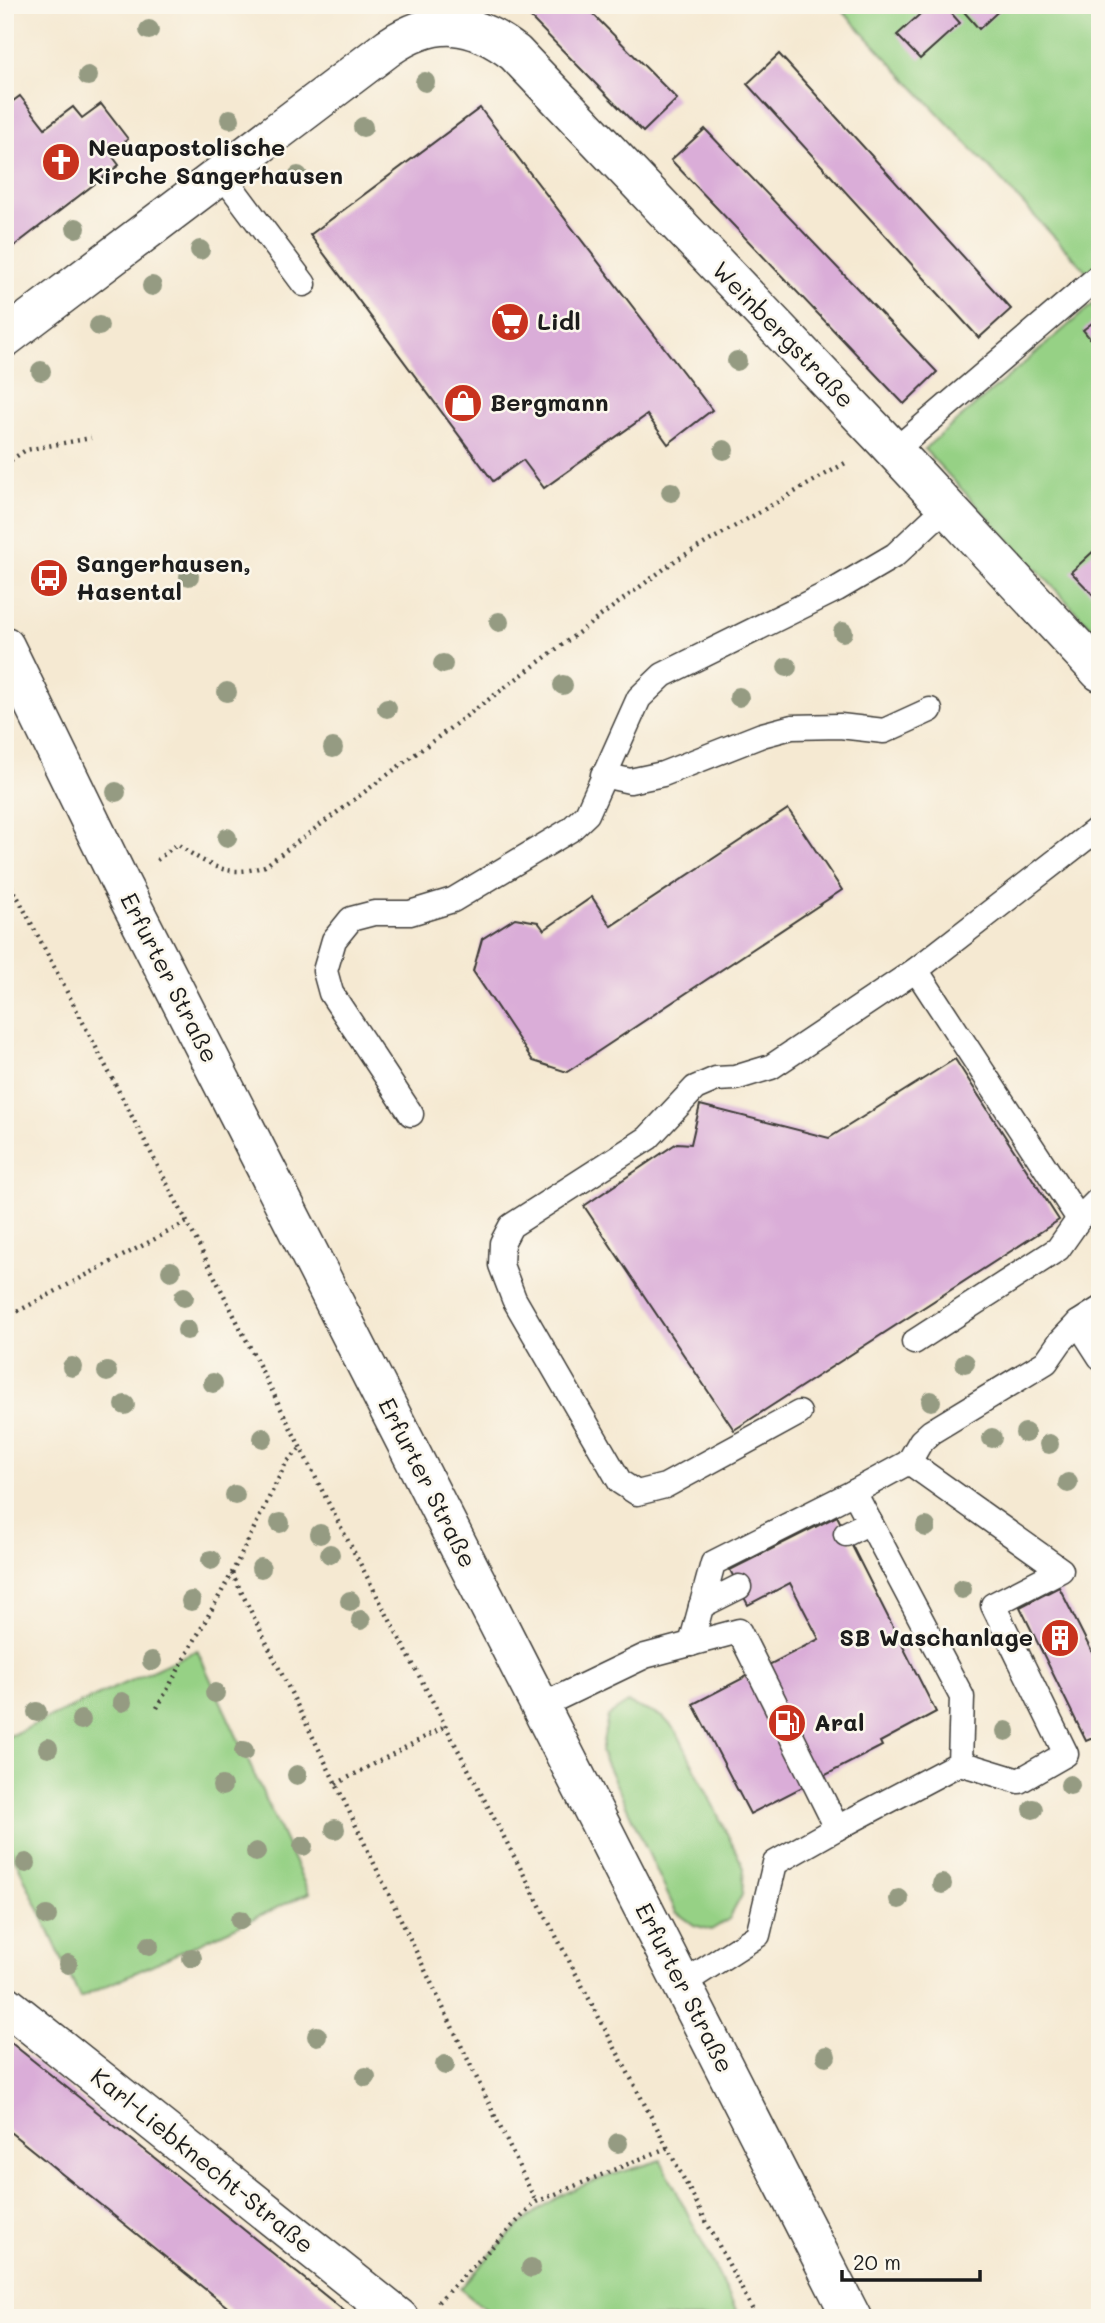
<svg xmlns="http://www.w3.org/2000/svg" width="1105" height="2323" font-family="Mali,sans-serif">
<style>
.green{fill:#96d185;stroke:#597650;stroke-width:2}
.building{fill:#daadd8}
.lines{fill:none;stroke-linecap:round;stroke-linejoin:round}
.service-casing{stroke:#3d3b37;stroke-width:27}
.minor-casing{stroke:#3d3b37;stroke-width:41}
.secondary-casing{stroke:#3d3b37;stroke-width:41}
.path{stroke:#3d3b37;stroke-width:4.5;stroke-dasharray:2 5;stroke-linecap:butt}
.service{stroke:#fff;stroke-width:24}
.minor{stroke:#fff;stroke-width:38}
.secondary{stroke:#fff;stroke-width:38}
.tree{fill:#959b82}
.labels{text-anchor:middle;stroke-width:5;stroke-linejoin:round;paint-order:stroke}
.poi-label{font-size:24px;font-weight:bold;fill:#1c1c1c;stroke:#fbf7ec;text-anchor:start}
.street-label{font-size:24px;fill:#1c1c1c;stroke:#fbf7ec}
</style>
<rect width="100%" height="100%" fill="#fbf7ec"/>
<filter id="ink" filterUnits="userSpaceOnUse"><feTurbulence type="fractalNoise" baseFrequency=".0143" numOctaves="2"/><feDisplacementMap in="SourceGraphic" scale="14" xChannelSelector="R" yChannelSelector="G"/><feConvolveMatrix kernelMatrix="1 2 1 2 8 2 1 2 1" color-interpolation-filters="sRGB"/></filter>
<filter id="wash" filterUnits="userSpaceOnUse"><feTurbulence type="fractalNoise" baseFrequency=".00686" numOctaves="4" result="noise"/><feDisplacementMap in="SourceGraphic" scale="28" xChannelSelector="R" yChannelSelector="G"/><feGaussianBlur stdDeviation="1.57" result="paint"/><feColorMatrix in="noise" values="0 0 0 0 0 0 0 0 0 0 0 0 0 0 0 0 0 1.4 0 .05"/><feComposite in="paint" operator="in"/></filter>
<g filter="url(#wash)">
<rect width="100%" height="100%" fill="#f5e9d2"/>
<!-- green -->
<g class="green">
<polygon points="837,5 1100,5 1100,286"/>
<polygon points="1100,298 1100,637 924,449"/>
<polygon points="197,1650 309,1893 80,1998 5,1837 5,1738"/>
<polygon points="628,1703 663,1717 677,1732 744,1868 742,1895 729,1919 711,1930 694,1925 676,1912 601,1752 608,1716"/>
<path d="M 661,2160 L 740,2318 L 496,2318 L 460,2289 C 487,2259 515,2224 550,2202 C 583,2181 625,2172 661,2160 Z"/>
</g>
<g id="blocks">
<!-- building -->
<g class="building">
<polygon points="530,5 584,5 677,99 643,132 524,11"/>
<polygon points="930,5 944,5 960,23 920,59 897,35"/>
<polygon points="958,5 1005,5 979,29"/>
<polygon points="779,54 1011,309 979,338 747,84"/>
<polygon points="20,96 45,128 73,107 82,118 101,104 128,139 110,153 119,165 5,253 5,107"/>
<polygon points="480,108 712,410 668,444 647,415 544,488 523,460 493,481 310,235"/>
<polygon points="705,129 937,372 904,404 671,160"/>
<polygon points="1100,317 1100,351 1083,330"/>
<polygon points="1098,547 1100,549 1100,602 1071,572"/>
<polygon points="788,809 842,890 567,1072 533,1061 473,971 482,939 515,918 538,922 544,930 592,897 611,926"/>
<polygon points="955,1059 1059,1220 734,1430 584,1206 677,1143 691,1144 700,1105 829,1138"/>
<polygon points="837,1516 936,1712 880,1742 882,1746 750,1814 693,1704 819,1639 790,1583 748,1605 730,1570"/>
<polygon points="1059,1587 1100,1668 1100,1735 1086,1741 1020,1607"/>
<polygon points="5,2038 222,2212 353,2318 241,2318 5,2128"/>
</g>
</g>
</g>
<g filter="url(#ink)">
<use href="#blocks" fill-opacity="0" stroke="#3d3b37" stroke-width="2"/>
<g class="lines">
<defs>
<g id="service">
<polyline points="221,173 304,284"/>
<polyline points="894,451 1100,275"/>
<polyline points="603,775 630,781 663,774 762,735 792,727 840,726 884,731 930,710"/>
<polyline points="916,970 1079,1219"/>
<polyline points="411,1114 331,993 325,971 334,940 351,919 374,913 410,913 453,900 570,830 587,814 639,698 663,675 837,589 895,555 946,507"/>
<polyline points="1078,1323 1100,1357"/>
<polyline points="914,1342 1058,1249 1079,1219 1100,1198"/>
<polyline points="799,1413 665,1486 637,1493 620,1482 514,1299 501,1265 502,1243 511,1226 648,1138 695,1088 716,1079 735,1078 771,1067 916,970 1100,827"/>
<polyline points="909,1462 921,1441 931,1432 1046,1362 1060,1342 1078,1323 1100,1309"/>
<polyline points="854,1492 909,1462 1061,1570 993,1605 1066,1754 1019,1781 960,1763"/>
<polyline points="846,1534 870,1522"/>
<polyline points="701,1606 739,1587"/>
<polyline points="691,1644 713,1563 854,1492 962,1697 960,1763 837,1828"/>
<polyline points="541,1706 645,1656 739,1631 837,1828 775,1863 758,1935 682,1984"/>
</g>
<g id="minor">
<path d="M 5,338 L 389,47 C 435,16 472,20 515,53 L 885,441 L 1100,672"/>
<polyline points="5,2004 399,2318"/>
</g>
<polyline id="secondary" points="5,646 121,884 852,2318"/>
</defs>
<!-- service casing -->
<use href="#service" class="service-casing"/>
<!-- minor casing -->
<use href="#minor" class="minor-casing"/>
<!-- secondary casing -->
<use href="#secondary" class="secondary-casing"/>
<!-- path -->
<g class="path">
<polyline points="5,464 26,450 91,438"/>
<path d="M 157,860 L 177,844 C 208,865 227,879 265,866 L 676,560 L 847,462"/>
<polyline points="5,873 187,1222 334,1514 757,2318"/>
<polyline points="5,1318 187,1222"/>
<polyline points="232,1573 336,1784 536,2202"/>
<polyline points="157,1708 232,1573 286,1463 301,1448"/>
<polyline points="336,1784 446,1726"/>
<polyline points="438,2302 536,2202 669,2147"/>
</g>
<!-- service -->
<use href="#service" class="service"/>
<!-- minor -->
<use href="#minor" class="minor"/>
<!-- secondary -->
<use href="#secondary" class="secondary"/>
</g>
<!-- trees -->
<g class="tree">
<circle cx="149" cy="30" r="10"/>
<circle cx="88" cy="76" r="10"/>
<circle cx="425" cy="82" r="10"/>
<circle cx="230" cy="119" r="10"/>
<circle cx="363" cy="127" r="10"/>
<circle cx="298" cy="176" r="10"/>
<circle cx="76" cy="228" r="10"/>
<circle cx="200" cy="250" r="10"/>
<circle cx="152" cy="286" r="10"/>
<circle cx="99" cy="326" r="10"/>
<circle cx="737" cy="361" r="10"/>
<circle cx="41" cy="371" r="10"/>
<circle cx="724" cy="450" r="10"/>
<circle cx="671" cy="492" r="10"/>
<circle cx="189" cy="576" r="10"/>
<circle cx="499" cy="622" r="10"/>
<circle cx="843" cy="632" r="10"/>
<circle cx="443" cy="664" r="10"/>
<circle cx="787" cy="667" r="10"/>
<circle cx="563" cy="685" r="10"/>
<circle cx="227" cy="692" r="10"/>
<circle cx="739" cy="697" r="10"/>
<circle cx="387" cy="708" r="10"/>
<circle cx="333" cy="748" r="10"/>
<circle cx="116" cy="792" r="10"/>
<circle cx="227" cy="838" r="10"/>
<circle cx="171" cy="1271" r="10"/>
<circle cx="184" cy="1297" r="10"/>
<circle cx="187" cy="1330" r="10"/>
<circle cx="965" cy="1363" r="10"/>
<circle cx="72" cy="1367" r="10"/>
<circle cx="107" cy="1372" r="10"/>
<circle cx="213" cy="1383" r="10"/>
<circle cx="931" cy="1401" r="10"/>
<circle cx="125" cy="1405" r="10"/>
<circle cx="1025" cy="1433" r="10"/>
<circle cx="263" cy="1438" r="10"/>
<circle cx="992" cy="1438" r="10"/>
<circle cx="1049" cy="1444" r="10"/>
<circle cx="1068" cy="1483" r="10"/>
<circle cx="235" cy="1495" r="10"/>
<circle cx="280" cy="1523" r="10"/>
<circle cx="926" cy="1527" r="10"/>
<circle cx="320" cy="1534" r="10"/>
<circle cx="330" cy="1554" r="10"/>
<circle cx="211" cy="1560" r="10"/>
<circle cx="261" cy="1568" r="10"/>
<circle cx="962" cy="1589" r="10"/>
<circle cx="191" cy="1601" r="10"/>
<circle cx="350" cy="1601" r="10"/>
<circle cx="361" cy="1620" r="10"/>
<circle cx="152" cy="1661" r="10"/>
<circle cx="215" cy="1693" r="10"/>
<circle cx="122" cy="1702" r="10"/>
<circle cx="37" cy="1712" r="10"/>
<circle cx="81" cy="1720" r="10"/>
<circle cx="1006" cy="1731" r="10"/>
<circle cx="48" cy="1748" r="10"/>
<circle cx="244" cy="1751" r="10"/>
<circle cx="297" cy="1775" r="10"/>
<circle cx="1070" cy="1785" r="10"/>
<circle cx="222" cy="1786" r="10"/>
<circle cx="1033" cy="1809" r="10"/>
<circle cx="335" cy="1829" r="10"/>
<circle cx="303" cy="1846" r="10"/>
<circle cx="256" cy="1852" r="10"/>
<circle cx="26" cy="1863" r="10"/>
<circle cx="942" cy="1884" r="10"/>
<circle cx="899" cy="1899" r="10"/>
<circle cx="47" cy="1916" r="10"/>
<circle cx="240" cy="1920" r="10"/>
<circle cx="149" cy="1946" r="10"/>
<circle cx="192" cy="1958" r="10"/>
<circle cx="68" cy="1964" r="10"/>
<circle cx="317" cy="2036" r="10"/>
<circle cx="826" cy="2056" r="10"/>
<circle cx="445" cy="2065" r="10"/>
<circle cx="366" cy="2077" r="10"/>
<circle cx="618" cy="2143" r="10"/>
<circle cx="531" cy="2268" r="10"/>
</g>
</g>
<!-- icons -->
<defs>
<symbol id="church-disc" viewBox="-11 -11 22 22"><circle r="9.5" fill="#c8321e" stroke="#fbf7ec"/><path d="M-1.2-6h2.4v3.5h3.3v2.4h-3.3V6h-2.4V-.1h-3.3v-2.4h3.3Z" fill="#fff"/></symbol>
<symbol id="supermarket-disc" viewBox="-11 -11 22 22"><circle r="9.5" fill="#c8321e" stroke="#fbf7ec"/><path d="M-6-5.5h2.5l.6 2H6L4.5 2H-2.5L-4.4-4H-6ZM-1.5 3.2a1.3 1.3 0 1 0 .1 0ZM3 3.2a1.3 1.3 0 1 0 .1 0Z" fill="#fff"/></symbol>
<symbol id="shop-disc" viewBox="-11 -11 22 22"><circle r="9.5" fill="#c8321e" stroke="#fbf7ec"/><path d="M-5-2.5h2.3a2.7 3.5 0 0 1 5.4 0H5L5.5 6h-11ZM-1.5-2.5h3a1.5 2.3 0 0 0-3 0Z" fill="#fff"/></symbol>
<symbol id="bus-disc" viewBox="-11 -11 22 22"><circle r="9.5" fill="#c8321e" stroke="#fbf7ec"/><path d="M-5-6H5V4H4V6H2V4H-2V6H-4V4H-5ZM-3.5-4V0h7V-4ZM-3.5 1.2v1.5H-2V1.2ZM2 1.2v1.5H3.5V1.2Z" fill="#fff"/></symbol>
<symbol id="building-disc" viewBox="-11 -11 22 22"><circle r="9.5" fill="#c8321e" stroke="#fbf7ec"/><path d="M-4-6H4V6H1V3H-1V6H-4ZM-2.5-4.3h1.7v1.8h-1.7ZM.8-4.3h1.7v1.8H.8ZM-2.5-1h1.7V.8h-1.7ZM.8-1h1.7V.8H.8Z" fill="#fff"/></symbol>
<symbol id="fuel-disc" viewBox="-11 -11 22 22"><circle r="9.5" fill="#c8321e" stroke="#fbf7ec"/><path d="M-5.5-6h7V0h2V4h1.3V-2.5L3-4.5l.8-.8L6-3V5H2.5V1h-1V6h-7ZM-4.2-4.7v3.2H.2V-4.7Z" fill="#fff"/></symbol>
</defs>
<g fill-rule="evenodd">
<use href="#church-disc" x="39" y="140" width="44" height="44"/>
<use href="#supermarket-disc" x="488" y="300" width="44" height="44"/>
<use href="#shop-disc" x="441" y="381" width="44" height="44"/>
<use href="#bus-disc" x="27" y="556" width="44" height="44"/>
<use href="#building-disc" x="1038" y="1616" width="44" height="44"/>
<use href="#fuel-disc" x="765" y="1701" width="44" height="44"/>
</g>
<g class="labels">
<!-- poi labels -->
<g class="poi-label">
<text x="88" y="156">Neuapostolische<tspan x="88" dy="28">Kirche Sangerhausen</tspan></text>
<text x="537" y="330">Lidl</text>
<text x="490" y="411">Bergmann</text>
<text x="76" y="572">Sangerhausen,<tspan x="76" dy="28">Hasental</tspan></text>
<text x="1033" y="1646" text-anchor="end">SB Waschanlage</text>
<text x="814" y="1731">Aral</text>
</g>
<!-- street labels -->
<g class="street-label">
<text transform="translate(783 335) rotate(46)" y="8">Weinbergstraße</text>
<text transform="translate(169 978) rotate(63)" y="8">Erfurter Straße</text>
<text transform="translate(427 1483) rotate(63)" y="8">Erfurter Straße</text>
<text transform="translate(684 1988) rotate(63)" y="8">Erfurter Straße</text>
<text transform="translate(202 2161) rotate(39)" y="8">Karl-Liebknecht-Straße</text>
</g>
</g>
<!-- margin -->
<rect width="1105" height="2323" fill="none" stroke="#fbf7ec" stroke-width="28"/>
<!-- scale -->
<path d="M842 2270v10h138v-10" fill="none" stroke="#1c1c1c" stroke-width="3.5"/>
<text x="853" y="2270" font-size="21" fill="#1c1c1c" stroke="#fbf7ec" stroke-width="5" paint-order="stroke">20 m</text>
</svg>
